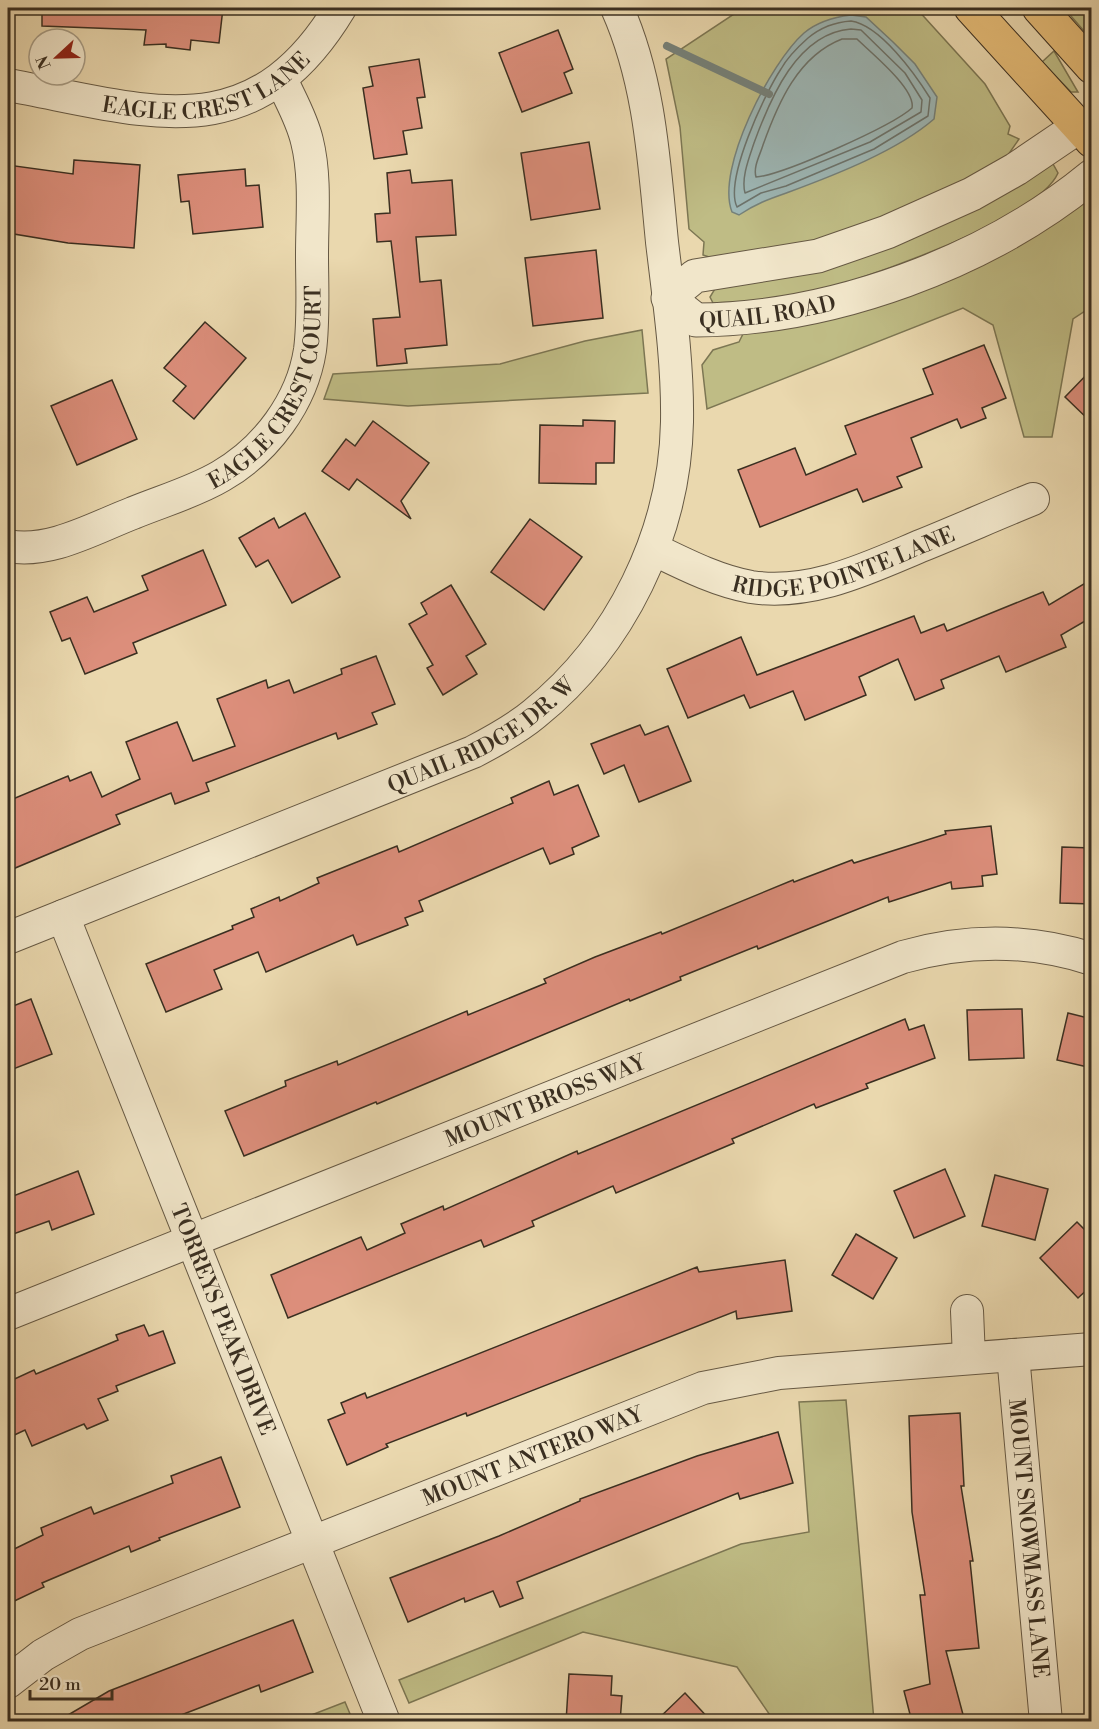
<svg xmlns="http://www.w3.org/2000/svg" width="1099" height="1729" font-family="'Libre Bodoni',serif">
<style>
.green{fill:#bfbc85;stroke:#7c7653;stroke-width:1.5}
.water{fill:#9db7b6;stroke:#75817a;stroke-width:1.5}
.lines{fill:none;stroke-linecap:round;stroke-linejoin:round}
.shore{stroke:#6c736c;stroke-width:1.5}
.stream{stroke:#75817a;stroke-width:8}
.building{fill:#dc8e7b;stroke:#3a2f21;stroke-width:1.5}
.minor-casing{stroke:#665944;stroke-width:34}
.tertiary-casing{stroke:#665944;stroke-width:35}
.primary-casing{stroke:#3a2f21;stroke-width:35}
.minor{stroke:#f1e6ca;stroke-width:32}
.tertiary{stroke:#f1e6ca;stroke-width:33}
.primary{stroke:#e5bc77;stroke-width:33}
.labels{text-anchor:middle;stroke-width:5;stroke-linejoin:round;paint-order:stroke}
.street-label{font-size:22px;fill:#3a2f21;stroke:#f1e6ca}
</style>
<rect width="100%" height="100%" fill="#ead8ae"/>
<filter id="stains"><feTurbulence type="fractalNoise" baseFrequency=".00333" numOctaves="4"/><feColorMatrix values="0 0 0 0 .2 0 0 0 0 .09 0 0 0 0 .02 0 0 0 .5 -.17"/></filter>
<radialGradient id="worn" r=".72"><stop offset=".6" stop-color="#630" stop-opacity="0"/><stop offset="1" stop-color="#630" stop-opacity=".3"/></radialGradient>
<!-- green -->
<g class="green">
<polygon points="743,8 916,8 985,84 1010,126 1008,134 1019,139 1008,155 928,201 823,240 712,258 703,255 704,242 689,229 680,127 666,59"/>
<polygon points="1064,8 1091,8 1091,39"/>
<polygon points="1054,51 1078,92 1071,92 1042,62"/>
<path d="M 1048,164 L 1053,164 L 1058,173 C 1037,221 849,285 796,297 C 770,303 739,301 713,303 L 710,297 L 716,287 Z"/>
<polygon points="1091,200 1091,307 1073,319 1052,437 1024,437 993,325 963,308 707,409 702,365 713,350 739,342 743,334 785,326"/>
<polygon points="642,330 648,393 408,406 324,399 333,374 500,364 585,341"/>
<polygon points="846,1400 874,1721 774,1721 737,1667 583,1632 409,1703 399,1680 741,1544 809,1532 799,1402"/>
<polygon points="345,1702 353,1721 296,1721"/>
</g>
<!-- water -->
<path class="water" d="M 851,15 L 866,17 L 893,42 L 915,64 L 937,97 L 934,119 C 897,151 835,175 789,192 C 769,199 757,203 739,215 L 732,212 C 715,169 771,62 804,33 C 817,22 835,17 851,15 Z"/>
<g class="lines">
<!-- shore -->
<g class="shore">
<path d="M 851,21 C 880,25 915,74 930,98 L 928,116 L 874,149 L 786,186 L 761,193 L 737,207 C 724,180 765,93 781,69 C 787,58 799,46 808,38 C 820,28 836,22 851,21 Z"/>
<path d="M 851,29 L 861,30 L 905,73 L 922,100 L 921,112 L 870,142 L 745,193 C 741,178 749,158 754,143 C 770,99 797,33 851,29 Z"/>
<path d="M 842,39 L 857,39 C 870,52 916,89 912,108 C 892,126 783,175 756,177 C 753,167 760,155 763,145 C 778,103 798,56 842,39 Z"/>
</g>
<!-- stream -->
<polyline class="stream" points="667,46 769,94"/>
</g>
<!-- building -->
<g class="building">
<polygon points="42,8 223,8 219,43 191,40 190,50 166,47 166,44 144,45 146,30 42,26"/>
<polygon points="558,30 573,69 564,73 572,93 522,112 499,53"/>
<polygon points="419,59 425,97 417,98 422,128 403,131 407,154 374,159 363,88 373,86 369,67"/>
<polygon points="589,142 600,209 531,220 521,153"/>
<polygon points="74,160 140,165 134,248 68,243 8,233 8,165 73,174"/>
<polygon points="245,169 246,186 259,185 263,227 193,234 189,201 181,202 178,175"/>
<polygon points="410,170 412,183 452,180 456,235 416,237 420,282 441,280 447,345 405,349 407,363 377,366 373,319 400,317 391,241 377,242 375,214 390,213 387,173"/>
<polygon points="596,250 603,318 533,326 525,258"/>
<polygon points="205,322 246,358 194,419 173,401 186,386 164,368"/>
<polygon points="984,345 1006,398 982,408 986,418 961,428 957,419 911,438 922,467 897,477 902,487 863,502 857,489 760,527 738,470 795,448 806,475 856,454 845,426 933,394 923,369"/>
<polygon points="1092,369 1092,423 1065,397"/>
<polygon points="112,380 137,439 77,465 51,406"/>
<polygon points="583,420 615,421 614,463 596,463 596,484 539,483 540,425 583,426"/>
<polygon points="373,421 429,463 401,501 411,519 357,479 349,490 322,471 346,439 355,446"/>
<polygon points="305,513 340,577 292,603 268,560 256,567 239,538 274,518 279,528"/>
<polygon points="530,519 582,557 544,610 491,572"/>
<polygon points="203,550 226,605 133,643 137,653 85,674 70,638 62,641 50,612 87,597 94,612 148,590 142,576"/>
<polygon points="1092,579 1092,617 1061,635 1066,647 1006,672 999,656 941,680 944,688 915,700 898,659 859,677 866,695 805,720 793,691 750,708 744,695 688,718 667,669 741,637 757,675 914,616 921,633 944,624 947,631 1043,592 1049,605"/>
<polygon points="451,585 486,644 466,656 477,674 443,695 427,668 433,665 409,624 427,614 421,603"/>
<polygon points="376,656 395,704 372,713 377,724 338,739 336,733 206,783 209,791 175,804 171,793 116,815 120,824 8,871 8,801 68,776 70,781 91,772 102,797 140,779 126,742 177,722 193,761 235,746 217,699 266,680 268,688 289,680 294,693 342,674 341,669"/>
<polygon points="640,725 645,735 668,726 691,781 639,802 624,765 604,774 591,744"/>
<polygon points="549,781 554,795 578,785 599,836 572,848 574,854 550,864 543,848 419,901 423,911 405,918 408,925 357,945 353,935 266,972 258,952 214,970 222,989 166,1012 146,964 233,929 232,926 254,917 251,909 279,897 280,901 319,883 317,878 397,846 399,852 513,803 511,798"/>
<polygon points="991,826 997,874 982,876 983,886 952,889 951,882 889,902 888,897 758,949 757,946 680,977 681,980 630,1001 629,999 377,1104 376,1102 244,1156 225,1111 286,1086 285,1081 337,1061 338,1065 467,1011 468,1015 546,983 544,979 595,957 661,932 662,934 793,880 794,882 852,860 854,863 946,834 945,831"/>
<polygon points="1062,847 1092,848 1092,904 1060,903"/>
<polygon points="31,999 52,1054 8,1071 8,1008"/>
<polygon points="1022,1009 1024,1058 969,1060 967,1010"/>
<polygon points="1068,1013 1092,1019 1092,1068 1057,1060"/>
<polygon points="905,1019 909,1030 924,1025 935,1058 866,1084 868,1088 816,1108 814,1104 732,1139 734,1143 616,1193 613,1186 532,1221 534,1226 484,1247 481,1240 288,1318 271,1275 361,1237 367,1250 405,1233 401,1224 443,1206 444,1210 577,1151 578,1154"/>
<polygon points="945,1169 965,1216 914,1238 894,1191"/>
<polygon points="78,1171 94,1214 52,1230 49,1221 8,1236 8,1198"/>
<polygon points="995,1175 1048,1189 1035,1240 982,1226"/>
<polygon points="1077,1222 1092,1237 1092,1285 1078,1298 1040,1258"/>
<polygon points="856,1234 897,1258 873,1299 832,1275"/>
<polygon points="785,1260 792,1311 737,1319 736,1311 467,1416 466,1413 386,1444 388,1447 347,1465 328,1420 345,1413 341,1403 365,1393 367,1398 697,1267 699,1272"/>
<polygon points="144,1325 149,1336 163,1331 175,1363 116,1386 118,1391 98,1399 108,1420 87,1429 84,1424 32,1446 25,1430 8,1438 8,1382 34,1370 36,1374 118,1340 116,1335"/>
<polygon points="960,1413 964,1486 961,1486 973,1561 970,1561 979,1648 946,1651 965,1722 912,1722 904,1691 930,1684 920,1595 925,1595 912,1512 909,1416"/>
<polygon points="778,1432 793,1483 740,1499 738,1493 517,1582 523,1598 500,1607 493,1591 465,1602 464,1598 408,1622 390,1578 499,1536 580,1501 580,1499 697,1456"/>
<polygon points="221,1457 240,1507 159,1538 160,1540 131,1552 129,1546 42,1583 44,1587 8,1604 8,1552 43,1535 41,1528 91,1507 94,1514 173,1483 171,1476"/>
<polygon points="293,1620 313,1672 261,1692 259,1685 163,1722 56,1722 109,1691"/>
<polygon points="569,1674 612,1676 611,1695 622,1696 620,1722 566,1722"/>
<polygon points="685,1693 712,1722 655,1722"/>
</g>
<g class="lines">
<defs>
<g id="minor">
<path id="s1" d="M 8,85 C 146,110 252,154 340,8"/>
<path id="s2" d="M 8,546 C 50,554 94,528 133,513 C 162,501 194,492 221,476 C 266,450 302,402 310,350 C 314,319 312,286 312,255 C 312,218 316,177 307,141 C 302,119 290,99 281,79"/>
<path id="s3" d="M 653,549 C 684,564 717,581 751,587 C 812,596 868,568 923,545 C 960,530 996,514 1033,499"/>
<path id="s4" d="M 63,916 L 384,1722"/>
<path id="s5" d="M 8,938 L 473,752 C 494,741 516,729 534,714 C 621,644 675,533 677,422 C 678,362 669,301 662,242 C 654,161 650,82 617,8"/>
<polyline points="967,1311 969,1358"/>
<path id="s6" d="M 8,1314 L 903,957 C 966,939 1030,939 1092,959"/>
<path id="s7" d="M 1013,1355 L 1046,1722"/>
<path id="s8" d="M 8,1682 L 43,1655 L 80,1634 L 703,1388 L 779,1373 L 1092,1349"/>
</g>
<g id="tertiary">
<path id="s9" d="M 1092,124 L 1078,127 L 1016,169 L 972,194 L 887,232 L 818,256 L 695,276 L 668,298 L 696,320 C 833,319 986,263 1092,176"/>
</g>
<g id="primary">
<polyline points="971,8 1092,141"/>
<polyline points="1039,8 1092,67"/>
</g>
</defs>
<!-- minor casing -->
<use href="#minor" class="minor-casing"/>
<!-- tertiary casing -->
<use href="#tertiary" class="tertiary-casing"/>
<!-- primary casing -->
<use href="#primary" class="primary-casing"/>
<!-- minor -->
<use href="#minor" class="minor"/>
<!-- tertiary -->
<use href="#tertiary" class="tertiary"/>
<!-- primary -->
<use href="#primary" class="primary"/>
</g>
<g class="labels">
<!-- street labels -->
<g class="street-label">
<text dy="8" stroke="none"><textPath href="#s1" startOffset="206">EAGLE CREST LANE</textPath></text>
<text dy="8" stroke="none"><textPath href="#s9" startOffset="573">QUAIL ROAD</textPath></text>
<text dy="8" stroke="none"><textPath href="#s2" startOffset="332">EAGLE CREST COURT</textPath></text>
<text dy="8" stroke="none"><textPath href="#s3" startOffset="202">RIDGE POINTE LANE</textPath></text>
<text dy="8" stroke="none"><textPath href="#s5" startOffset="516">QUAIL RIDGE DR. W</textPath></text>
<text dy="8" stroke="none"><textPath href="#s6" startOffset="578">MOUNT BROSS WAY</textPath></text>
<text dy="8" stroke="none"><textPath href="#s4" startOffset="434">TORREYS PEAK DRIVE</textPath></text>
<text dy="8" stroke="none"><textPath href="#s8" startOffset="573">MOUNT ANTERO WAY</textPath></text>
<text dy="8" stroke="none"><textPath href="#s7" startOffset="184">MOUNT SNOWMASS LANE</textPath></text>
</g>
</g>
<!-- margin -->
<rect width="1099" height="1729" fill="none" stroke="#ead8ae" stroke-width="30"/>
<rect x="9" y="9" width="1081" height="1711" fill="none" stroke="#3a2f21" stroke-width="3"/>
<rect x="15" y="15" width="1069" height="1699" fill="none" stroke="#3a2f21" stroke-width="1.5"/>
<!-- north arrow -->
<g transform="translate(57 57) rotate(248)"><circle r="28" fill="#f1e6ca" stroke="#a89d86" stroke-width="1.5"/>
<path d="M0-4.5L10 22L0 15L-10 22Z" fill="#8f2418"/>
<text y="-9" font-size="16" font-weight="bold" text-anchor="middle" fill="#3a2f21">N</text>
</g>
<!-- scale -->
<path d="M30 1690v9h82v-9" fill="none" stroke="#3a2f21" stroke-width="3"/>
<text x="39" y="1690" font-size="18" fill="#3a2f21" stroke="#f1e6ca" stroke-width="4.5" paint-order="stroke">20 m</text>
<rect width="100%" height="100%" filter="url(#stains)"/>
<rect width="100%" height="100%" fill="url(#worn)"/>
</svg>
